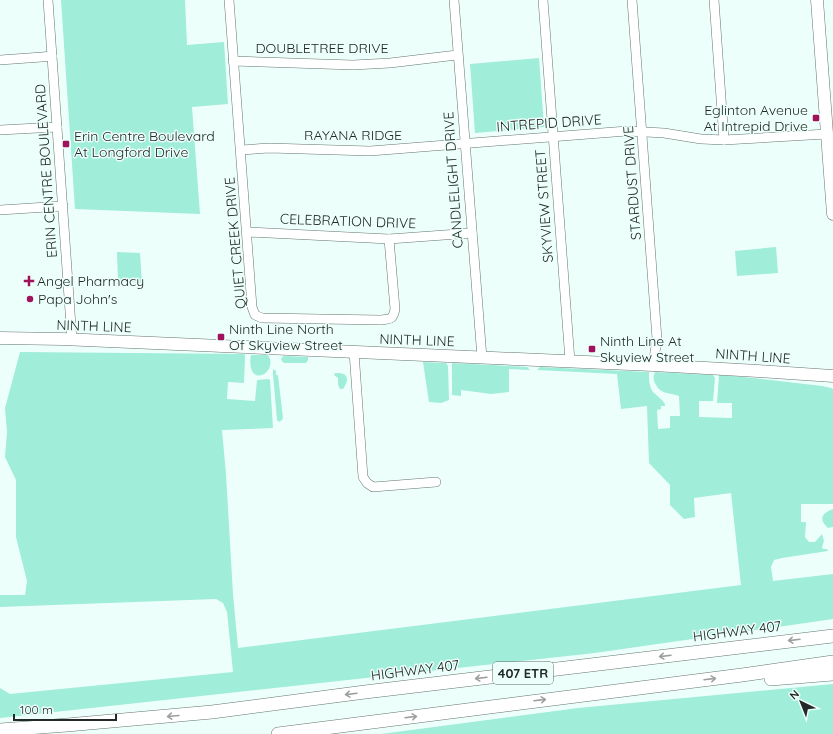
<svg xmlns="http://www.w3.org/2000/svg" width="833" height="734" font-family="Quicksand,sans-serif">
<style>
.green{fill:#a0edda}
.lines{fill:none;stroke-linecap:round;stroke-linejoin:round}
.minor-casing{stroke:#657570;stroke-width:10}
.major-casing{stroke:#657570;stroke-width:13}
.highway-casing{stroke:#657570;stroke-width:14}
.minor{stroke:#fff;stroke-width:9}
.major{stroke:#fff;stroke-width:12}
.highway{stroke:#fff;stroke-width:13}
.oneway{stroke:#9c9f9e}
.poi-dot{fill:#a0125b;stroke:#edfffa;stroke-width:1.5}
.labels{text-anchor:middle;stroke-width:3;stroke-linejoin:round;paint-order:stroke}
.shield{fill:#edfffa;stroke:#5f6966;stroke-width:1}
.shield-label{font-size:13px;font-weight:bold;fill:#222927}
.street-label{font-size:14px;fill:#222927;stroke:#edfffa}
.poi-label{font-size:14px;fill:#222927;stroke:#edfffa;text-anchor:start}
</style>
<rect width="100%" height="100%" fill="#edfffa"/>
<!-- green -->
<g class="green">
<polygon points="61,0 185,0 187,45 224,42 228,104 192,107 200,214 75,209"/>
<polygon points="539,58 544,127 475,133 470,64"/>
<polygon points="776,247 778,273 737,276 735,251"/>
<polygon points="117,252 140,253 142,283 118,281"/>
<path d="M 20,352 L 243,354 L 245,355 L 245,356 L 244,383 L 228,382 L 227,399 L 255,401 L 257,380 L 268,379 L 270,380 L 273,428 L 222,430 L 226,474 L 233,594 L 238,648 L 741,585 L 731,493 L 694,498 L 695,517 L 684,519 L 670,505 L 670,485 L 649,463 L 647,406 L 621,409 L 617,374 L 537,370 L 540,367 L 649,372 C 649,379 649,386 653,392 C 657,396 662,399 665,404 L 665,406 L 661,406 L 661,409 L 657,410 L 658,429 L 670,428 L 670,416 L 680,416 L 679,396 C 671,393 660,394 656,385 C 653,381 653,377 655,372 L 713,375 L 715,378 L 713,401 L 699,401 L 699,417 L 732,418 L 732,403 L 717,403 L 719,375 L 744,377 L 822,386 L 831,388 L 833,389 L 833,504 L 801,504 L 801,522 L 806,522 L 805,537 L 809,542 L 815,542 L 822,534 L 824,541 L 822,547 L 823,549 L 827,549 L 828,551 L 782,558 L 774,560 L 771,567 L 773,581 L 833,574 L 833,619 L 595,653 L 0,718 L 0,688 L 10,694 L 233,672 L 227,612 L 223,603 L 216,599 L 0,607 L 0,595 L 25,595 L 27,581 L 16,537 L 16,480 L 5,457 L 7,432 L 5,408 Z"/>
<path d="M 251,355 L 268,355 C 278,370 255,385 251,368 C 250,363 250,359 251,355 Z"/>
<polygon points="283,356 308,357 308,360 306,363 284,363 282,361 281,359"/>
<polygon points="423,362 446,363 448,366 449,400 441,403 429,402"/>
<polygon points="453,363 527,367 530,370 509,369 509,392 491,394 461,390 461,396 452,395 452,364"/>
<polygon points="273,369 276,371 276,375 278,375 283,418 282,420 279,422 277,420 273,374"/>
<path d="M 335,373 C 348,372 350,379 343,389 L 340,389 L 338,385 L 338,378 L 334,375 Z"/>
<path d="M 833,509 L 833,527 L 828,528 C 818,519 822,513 833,509 Z"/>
<polygon points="833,684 833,734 381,734 578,708"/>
</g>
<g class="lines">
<defs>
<g id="minor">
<polyline points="48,0 72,340"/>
<path d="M 229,0 L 252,307 L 255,315 L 262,318 L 380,320 C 390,319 393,320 395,309 L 389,239"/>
<polyline points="454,0 482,358"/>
<polyline points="543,0 570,361"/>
<polyline points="632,0 657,339 653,365"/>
<polyline points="714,0 724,140"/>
<polyline points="0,60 42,57 52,56"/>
<polyline points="233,61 353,65 390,63 457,55"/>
<polyline points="0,130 57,127"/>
<polyline points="241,150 269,148 370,151 627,131 664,133 701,139 724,140 827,134"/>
<polyline points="0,210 63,206"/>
<polyline points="247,232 389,239 472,233"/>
<polyline points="354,352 363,477 367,483 373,487 436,482"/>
</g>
<g id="major">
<polyline points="817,0 833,214"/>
<polyline points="0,338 62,339 653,365 758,371 833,376"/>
</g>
<g id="highway">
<polyline points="771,679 833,674"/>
<polyline points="0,730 67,725 212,712 365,692 833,636"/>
<polyline points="278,734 742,675 833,662"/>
</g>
</defs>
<!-- minor casing -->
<use href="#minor" class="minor-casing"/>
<!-- major casing -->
<use href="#major" class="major-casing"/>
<!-- highway casing -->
<use href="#highway" class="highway-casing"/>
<!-- minor -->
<use href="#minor" class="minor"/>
<!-- major -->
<use href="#major" class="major"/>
<!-- highway -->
<use href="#highway" class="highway"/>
</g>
<!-- one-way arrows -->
<defs><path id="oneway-shaft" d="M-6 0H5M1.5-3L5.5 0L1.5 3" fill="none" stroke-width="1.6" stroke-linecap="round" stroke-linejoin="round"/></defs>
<g class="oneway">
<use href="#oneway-shaft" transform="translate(794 640) rotate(173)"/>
<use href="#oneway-shaft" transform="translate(665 656) rotate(173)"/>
<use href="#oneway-shaft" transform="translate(481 678) rotate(173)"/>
<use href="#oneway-shaft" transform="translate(710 679) rotate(-7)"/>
<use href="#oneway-shaft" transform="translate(351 694) rotate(173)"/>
<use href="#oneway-shaft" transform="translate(540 700) rotate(-7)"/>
<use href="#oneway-shaft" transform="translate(173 716) rotate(175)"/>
<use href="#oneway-shaft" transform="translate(411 717) rotate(-7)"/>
</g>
<!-- markers -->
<g class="poi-dot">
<rect x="812" y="114" width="8" height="8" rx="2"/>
<rect x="62" y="140" width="8" height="8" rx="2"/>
<path d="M27 275h4v4h4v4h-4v4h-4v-4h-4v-4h4z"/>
<circle cx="30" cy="299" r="4"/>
<rect x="217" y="333" width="8" height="8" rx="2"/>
<rect x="588" y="345" width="8" height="8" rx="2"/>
</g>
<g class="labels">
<!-- shield labels -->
<rect class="shield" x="493" y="662" width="60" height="22" rx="3"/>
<g class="shield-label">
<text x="523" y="678">407 ETR</text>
</g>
<!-- street labels -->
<g class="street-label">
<text x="322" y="53">DOUBLETREE DRIVE</text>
<text transform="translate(549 123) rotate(-4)" y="5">INTREPID DRIVE</text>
<text x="353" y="140">RAYANA RIDGE</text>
<text transform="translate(46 171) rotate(-94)" y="5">ERIN CENTRE BOULEVARD</text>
<text transform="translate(453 180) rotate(-94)" y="5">CANDLELIGHT DRIVE</text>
<text transform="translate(632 183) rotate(-94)" y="5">STARDUST DRIVE</text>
<text transform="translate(544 206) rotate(-94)" y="5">SKYVIEW STREET</text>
<text transform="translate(348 221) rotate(2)" y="5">CELEBRATION DRIVE</text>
<text transform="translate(235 243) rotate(-95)" y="5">QUIET CREEK DRIVE</text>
<text transform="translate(94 326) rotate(2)" y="5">NINTH LINE</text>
<text transform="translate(417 340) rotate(2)" y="5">NINTH LINE</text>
<text transform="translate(753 356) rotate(4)" y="5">NINTH LINE</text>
<text transform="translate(737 631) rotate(-7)" y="5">HIGHWAY 407</text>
<text transform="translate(415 670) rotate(-7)" y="5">HIGHWAY 407</text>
</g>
<!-- poi labels -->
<g class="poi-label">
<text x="808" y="115" text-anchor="end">Eglinton Avenue<tspan x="808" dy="16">At Intrepid Drive</tspan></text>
<text x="74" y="141">Erin Centre Boulevard<tspan x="74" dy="16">At Longford Drive</tspan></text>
<text x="37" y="286">Angel Pharmacy</text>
<text x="38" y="304">Papa John's</text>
<text x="229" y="334">Ninth Line North<tspan x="229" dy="16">Of Skyview Street</tspan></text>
<text x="600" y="346">Ninth Line At<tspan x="600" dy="16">Skyview Street</tspan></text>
</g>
</g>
<!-- north arrow -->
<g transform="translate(801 702) rotate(317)" stroke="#edfffa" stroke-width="3" paint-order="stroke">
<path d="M0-3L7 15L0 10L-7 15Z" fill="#222927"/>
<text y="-6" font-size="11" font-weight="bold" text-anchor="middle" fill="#222927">N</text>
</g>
<!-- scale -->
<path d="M14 714v6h102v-6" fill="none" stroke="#222927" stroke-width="2"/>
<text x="20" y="714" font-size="12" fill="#222927" stroke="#edfffa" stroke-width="3" paint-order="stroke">100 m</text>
</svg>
